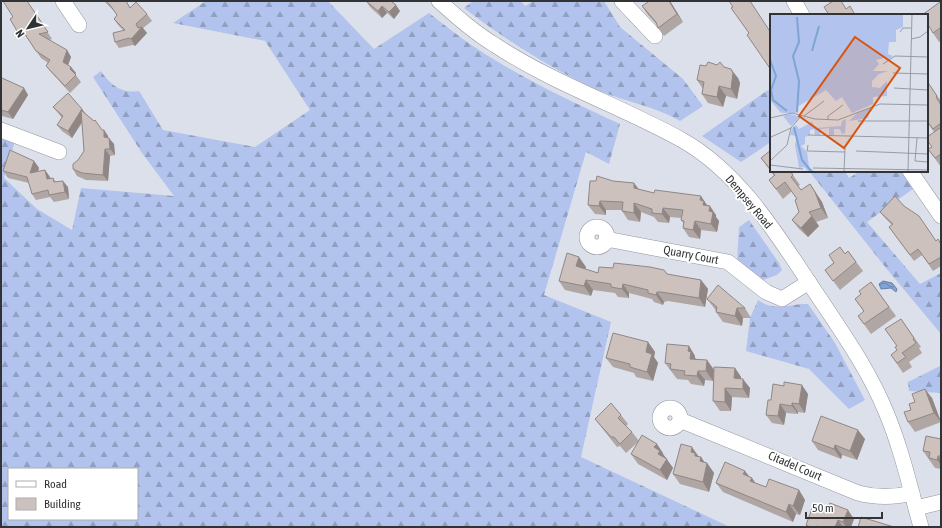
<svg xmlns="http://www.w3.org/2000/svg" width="942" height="528" font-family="'Asap Condensed',sans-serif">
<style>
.forest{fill:url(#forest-firs);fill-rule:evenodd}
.water{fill:url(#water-waves);stroke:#6882a5}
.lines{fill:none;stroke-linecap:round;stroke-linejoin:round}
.minor-casing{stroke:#92969f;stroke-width:16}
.minor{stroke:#fff;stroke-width:15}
.wall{fill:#b0a6a3}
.shaded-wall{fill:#908785}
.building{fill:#cdc1be;stroke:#908785}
.labels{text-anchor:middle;stroke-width:4;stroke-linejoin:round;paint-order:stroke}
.street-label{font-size:12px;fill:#313336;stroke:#fff}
.inset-river{fill:none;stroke:#7fa4d5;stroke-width:2}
.inset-road{fill:none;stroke:#989ba2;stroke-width:1}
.view{fill:#d65510;fill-opacity:0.15;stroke:#d65510;stroke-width:2}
.inset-edge{fill:none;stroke:#313336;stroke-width:2}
</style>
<defs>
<pattern id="forest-firs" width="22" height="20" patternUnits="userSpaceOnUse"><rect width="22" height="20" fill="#b2c3ed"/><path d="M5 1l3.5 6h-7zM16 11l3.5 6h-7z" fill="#919fc1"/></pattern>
<pattern id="water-waves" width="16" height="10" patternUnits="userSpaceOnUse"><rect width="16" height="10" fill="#7fa4d5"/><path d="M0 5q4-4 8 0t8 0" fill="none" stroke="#6986ae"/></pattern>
</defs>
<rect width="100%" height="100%" fill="#dce0ea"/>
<!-- forest -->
<g class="forest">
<path d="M 206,1 L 328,1 L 374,49 L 429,13 C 447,27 466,42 485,54 C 528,81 574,103 620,124 L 609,164 L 586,152 L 544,295 L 611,322 L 581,457 L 730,527 L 1,527 L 1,137 L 15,141 L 4,178 L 37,209 L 72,230 L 81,188 L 174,196 L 142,153 L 93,77 L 101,71 C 110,85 122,94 139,91 L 163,130 L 255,147 L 310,110 L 265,41 L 173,23 ZM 9,469 L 137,469 L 137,519 L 9,519 Z"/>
<path d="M 473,1 L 521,1 L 525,6 L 533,1 L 604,1 L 620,27 L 683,79 L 703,106 L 680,121 C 653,105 621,101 593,88 C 548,67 503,38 464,8 Z"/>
<polygon points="768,90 771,93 771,142 741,162 702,136"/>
<polygon points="809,171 845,171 849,178 860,171 905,171 917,186 867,222 920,284 941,273 941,334 886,268"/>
<polygon points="749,220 779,263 782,270 777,275 763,280 737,264 739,227"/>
<path d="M 758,300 C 776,313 789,303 808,304 L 835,343 L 865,400 L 849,409 L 809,369 L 746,351 L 750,318 Z"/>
<polygon points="941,363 941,393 909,391 908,382 940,366"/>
</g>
<!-- water -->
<polygon class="water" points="883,281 892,283 897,289 896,292 891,288 881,289 879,284"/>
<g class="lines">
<defs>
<g id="minor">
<polyline points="63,1 79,25"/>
<path d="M 439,1 C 457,17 475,33 495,45 C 554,84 621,106 682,140 C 742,174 779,238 816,293 C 842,332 869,370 886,412 C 902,450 910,488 921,527"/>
<polyline points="622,1 655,36"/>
<polyline points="794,1 802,15"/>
<polyline points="1,130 59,152"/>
<polyline points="910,171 941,216"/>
<circle cx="597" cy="237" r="10"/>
<polyline points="606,239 728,262 766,292 782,299 809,282"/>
<circle cx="670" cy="418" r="10"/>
<path d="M 680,420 L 858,493 C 877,498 893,498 912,493"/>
<polyline points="916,508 941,502"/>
</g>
</defs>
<!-- minor casing -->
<use href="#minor" class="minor-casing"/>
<!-- minor -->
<use href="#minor" class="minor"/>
</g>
<!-- wall -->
<g class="wall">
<polygon points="104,1 126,1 130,7 147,14 152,21 143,28 147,33 135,46 133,45 119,48 115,42 124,31 118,25 114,19 117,15 114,11"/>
<polygon points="366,1 400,11 394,19 387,13 382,18 370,7"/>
<polygon points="646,1 670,1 683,22 664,36 658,28 657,25 647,14 642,6 647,3"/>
<polygon points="941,3 941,41 939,42 933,33"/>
<polygon points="30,6 52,39 49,40 67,50 71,57 68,65 71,67 76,73 75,74 81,82 70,93 51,72 46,66 48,63 41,58 25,35 21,38 17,31 13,17"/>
<polygon points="706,66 724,67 738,78 740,83 737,99 726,96 723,107 708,103 702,94 703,89 697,80"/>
<polygon points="1,79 24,88 28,95 13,119 2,116 1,114"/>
<polygon points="927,81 941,101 941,167 928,149 932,147 934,132 927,122"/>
<polygon points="53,107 82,109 86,114 102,130 104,130 108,136 108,138 114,144 115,155 110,156 108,181 86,180 77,176 73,169 84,151 82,123 72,138 62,131 57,125 62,118 58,113"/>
<polygon points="771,150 771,171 790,171 800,185 798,186 801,190 810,184 822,202 828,218 816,222 819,226 808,237 799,229 792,220 799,212 797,199 792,191 783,199 769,180 774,176 761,158"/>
<polygon points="34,161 39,168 38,172 45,170 50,178 53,178 56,182 68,187 69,199 54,202 50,197 36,200 32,194 29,183 8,178 3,171"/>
<polygon points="613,181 634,183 638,189 707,206 716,215 716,217 719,221 717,232 701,230 700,239 689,237 683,228 684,224 681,220 681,218 670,217 669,223 658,222 654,217 641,212 640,222 628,220 622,211 622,210 606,210 606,215 595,214 588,205"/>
<polygon points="880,212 936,241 941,244 941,266 933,271 922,255 914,261 889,227 892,225 885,218"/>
<polygon points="848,251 863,271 840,290 825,270"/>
<polygon points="586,267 585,269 598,273 613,268 667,274 701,280 708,289 705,307 668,301 664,302 663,305 654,302 652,299 629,293 629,298 618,297 615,293 593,290 591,296 565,290 559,281"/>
<polygon points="871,282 896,316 871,334 858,316 864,312 855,299 861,294"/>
<polygon points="707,299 745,308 751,318 743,318 742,326 723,322 716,312 716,311 714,308"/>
<polygon points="901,319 921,347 919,348 922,353 909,362 912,367 903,373 891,355 897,350 897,346"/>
<polygon points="648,342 655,352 654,357 658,363 653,381 636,377 634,373 613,367 606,358"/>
<polygon points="689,346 695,356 695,358 696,359 707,360 714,370 735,368 741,377 741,379 750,388 749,398 732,397 731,411 720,411 713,401 714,371 713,381 705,380 704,386 691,384 688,380 677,379 665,363"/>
<polygon points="808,394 805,413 798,412 798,414 786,413 784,425 772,423 766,415 771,400"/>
<polygon points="932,398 941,422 915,432 908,422 911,410"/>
<polygon points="621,415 628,424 626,426 632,432 639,441 663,453 663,454 673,468 667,480 638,464 631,454 638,442 626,453 620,446 617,447 602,428 595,419"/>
<polygon points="865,439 857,460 842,455 841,459 818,450 812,441"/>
<polygon points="941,439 941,469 935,468 923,451"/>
<polygon points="699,457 701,457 705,463 707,463 714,473 709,492 680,484 673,474"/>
<polygon points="745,471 749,477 752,478 755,483 766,487 799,490 805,500 800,515 796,514 793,522 723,492 716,483"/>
<polygon points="814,503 854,519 851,527 807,527 806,525"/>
</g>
<!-- shaded-wall -->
<g class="shaded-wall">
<polygon points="669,1 670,1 683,22 677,14"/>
<polygon points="396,5 400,11 394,19 389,12"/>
<polygon points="382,6 387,13 382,18 378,11"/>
<polygon points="136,24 140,29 142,27 147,33 135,46 131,39"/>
<polygon points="67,50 71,57 67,68 63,62"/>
<polygon points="71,67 76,73 74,75 70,69"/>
<polygon points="731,69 738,78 740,83 737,99 731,89"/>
<polygon points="719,86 726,96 723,107 717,97"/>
<polygon points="24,88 28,95 13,119 8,112"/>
<polygon points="82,109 86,115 72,138 68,131"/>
<polygon points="104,130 108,136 109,144 104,137"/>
<polygon points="109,138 114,144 115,155 110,149"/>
<polygon points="105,149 110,156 108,181 103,175"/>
<polygon points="34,161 39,168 35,179 30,173"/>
<polygon points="45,170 50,177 52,185 47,179"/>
<polygon points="63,181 68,187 69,199 65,192"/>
<polygon points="634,183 641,192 634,188"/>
<polygon points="810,184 822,202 828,218 821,208"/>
<polygon points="701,196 707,205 710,206 716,215 716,217 719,221 717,232 711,224 709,214 700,200"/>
<polygon points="600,201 606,210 606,215 599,206"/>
<polygon points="634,203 641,212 640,222 634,213"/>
<polygon points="663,208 670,217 669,223 662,214"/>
<polygon points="809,212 819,226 808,237 801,228"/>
<polygon points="695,221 701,230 700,239 693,230"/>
<polygon points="579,257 586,267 583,276 576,266"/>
<polygon points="586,280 593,290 591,296 584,286"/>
<polygon points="701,280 708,289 705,307 699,298"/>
<polygon points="623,284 629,293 629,298 622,289"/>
<polygon points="657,292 664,302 663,305 656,295"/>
<polygon points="737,308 743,318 742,326 735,316"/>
<polygon points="648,342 655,352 654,357 658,363 653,381 647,372 646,352"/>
<polygon points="689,346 695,356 695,358 698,361 690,359 688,351"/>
<polygon points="707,360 714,370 713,381 706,371"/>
<polygon points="735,368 741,377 741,388 734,378"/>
<polygon points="698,371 705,380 704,386 697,376"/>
<polygon points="743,379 750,388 749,398 743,389"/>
<polygon points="802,385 808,394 805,413 799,404"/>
<polygon points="725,388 732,397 731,411 725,402"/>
<polygon points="925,389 932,398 941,422 934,413"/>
<polygon points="792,403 798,412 798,414 792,406"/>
<polygon points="780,404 786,413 784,425 778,416"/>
<polygon points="858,430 865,439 857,460 850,451"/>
<polygon points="657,444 663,453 663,454 673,468 667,480 660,470 654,447"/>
<polygon points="835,445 842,455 841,459 834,449"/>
<polygon points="692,447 699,457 701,457 707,466 707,463 714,473 709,492 703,482 691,452"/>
<polygon points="938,456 941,460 941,465 937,460"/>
<polygon points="745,471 751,479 752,478 758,487 751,482 743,474"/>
<polygon points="799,490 805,500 800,515 793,506"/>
<polygon points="789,504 796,514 793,522 786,512"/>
<polygon points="848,510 854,519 851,527 846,527 843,522"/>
<polygon points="838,520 843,527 835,527"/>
</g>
<!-- building -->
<g class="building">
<polygon points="3,1 27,1 48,32 39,34 67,50 63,62 71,67 70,69 76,75 65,86 46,66 50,60 36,51 21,28 17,31 10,19 13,17"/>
<polygon points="106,1 126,1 130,8 136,2 147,14 136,24 138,28 142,27 131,39 129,38 115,42 113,33 125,30 114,19 117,15 110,5"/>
<polygon points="366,1 391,1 396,5 389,12 382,6 378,11"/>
<polygon points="647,1 669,1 677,14 658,28 656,22 642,6 648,2"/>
<polygon points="729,1 750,1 771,33 771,70 747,35 749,33 731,8 733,7"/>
<polygon points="833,1 841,1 846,9 850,6 854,13 852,15 833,15 833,14 829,15 824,7"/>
<polygon points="940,2 941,3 941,29 940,28 933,33 927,23 927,15 922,15"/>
<polygon points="708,62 717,65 720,62 724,67 731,69 733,73 731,89 719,86 717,97 702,94 704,82 697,80 700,65 706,66"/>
<polygon points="2,78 24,88 8,112 1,110 1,79"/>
<polygon points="927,81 937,96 936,97 941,105 941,111 940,112 941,114 941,123 933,129 927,121"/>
<polygon points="68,93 82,109 68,131 57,125 63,116 53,107"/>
<polygon points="81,110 94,121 95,120 102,130 104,130 104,137 109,138 110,149 105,149 103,175 82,173 73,169 73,164 78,160 84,151"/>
<polygon points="940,128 941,129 941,155 941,154 935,158 928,149 932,147 927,140 927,137"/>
<polygon points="10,150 34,161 30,173 45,170 47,179 53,178 54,182 63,181 65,192 49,195 48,190 32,194 27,177 3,171"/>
<polygon points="771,150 771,170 761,158"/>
<polygon points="771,171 790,171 793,175 791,177 801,190 810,184 815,192 821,208 809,212 812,216 801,228 792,220 799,212 795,200 797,199 785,182 776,189 769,180 775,175"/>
<polygon points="597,176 613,181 634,183 634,188 654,193 655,190 701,196 700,200 704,201 703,205 710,206 709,211 713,212 711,224 695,221 693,230 683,228 684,221 681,220 683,210 663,208 662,214 652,213 652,209 634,203 634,213 622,211 623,202 600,201 599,206 588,205 590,181 596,181"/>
<polygon points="895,196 904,206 919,216 936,241 938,239 941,244 941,257 929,264 918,249 910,255 889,227 893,224 880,212"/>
<polygon points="840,247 845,254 848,251 856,262 833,281 825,270 834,263 829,255"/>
<polygon points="567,253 579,257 576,266 598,273 599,267 613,268 614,263 650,267 664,270 667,274 701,280 699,298 661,292 657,292 656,295 648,293 648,290 623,284 622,289 611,287 611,284 586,280 584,286 559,281"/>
<polygon points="871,282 889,307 864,324 858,316 864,311 855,299 861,294 859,291"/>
<polygon points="718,285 745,308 737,308 735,316 716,312 717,307 707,299"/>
<polygon points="901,319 914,338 913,339 916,343 902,353 906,357 897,363 891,355 897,350 895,347 897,346 885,329"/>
<polygon points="613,333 648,342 646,352 652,354 647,372 630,367 630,364 606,358"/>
<polygon points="667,344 689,346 688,351 691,352 690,359 707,360 706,371 698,371 697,376 684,375 685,371 670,369 671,364 665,363"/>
<polygon points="714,367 735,368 734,378 743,379 743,389 725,388 725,402 713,401"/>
<polygon points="784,382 802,385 799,404 792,403 792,406 780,404 778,416 766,415 768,400 771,400 773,384 784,386"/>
<polygon points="925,389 934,413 908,422 904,412 911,410 909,404 915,402 912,394"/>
<polygon points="611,403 621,415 618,418 632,432 620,444 614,437 611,437 595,419"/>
<polygon points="821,416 858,430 850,451 835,445 834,449 812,441"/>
<polygon points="642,435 657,444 654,447 660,451 658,454 667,459 660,470 631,454"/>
<polygon points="926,436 941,439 941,456 938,456 937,460 929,458 930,452 923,451"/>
<polygon points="681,444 692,447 691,452 695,453 695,456 701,457 700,461 707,463 703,482 673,474"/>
<polygon points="725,462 745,471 743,474 752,478 750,481 766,487 769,479 799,490 793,506 789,504 786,512 716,483"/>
<polygon points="814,503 827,508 830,503 848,510 843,522 838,520 835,527 819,527 816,526 816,527 810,527 806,525"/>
<polygon points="861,517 894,527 858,527"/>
</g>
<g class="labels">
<!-- street labels -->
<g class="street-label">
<text transform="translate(749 202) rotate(50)" y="4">Dempsey Road</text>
<text transform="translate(691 255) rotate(11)" y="4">Quarry Court</text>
<text transform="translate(795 466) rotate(23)" y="4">Citadel Court</text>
</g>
</g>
<!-- overview -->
<g transform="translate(770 14)">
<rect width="158" height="158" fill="#dce0ea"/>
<path d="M 0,0 L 133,0 L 133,13 L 126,16 L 126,28 L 119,28 L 118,40 L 123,42 L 117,47 L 114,44 L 106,46 L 109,50 L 103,57 L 118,57 L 109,60 L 102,67 L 102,73 L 110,74 L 117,67 L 117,82 L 103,83 L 103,90 L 82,99 L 72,83 L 66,87 L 56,76 L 27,93 L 28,99 L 11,99 L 0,86 ZM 101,93 L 98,104 L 79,107 L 87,99 ZM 21,100 L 30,103 L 21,112 L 13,102 ZM 76,105 L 75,119 L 72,120 L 70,115 L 64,115 L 64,121 L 59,121 L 59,114 L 51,115 L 50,121 L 45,121 L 44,115 L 40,116 L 40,121 L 35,123 L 35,130 L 31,132 L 37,138 L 39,153 L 45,158 L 39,158 L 34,153 L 29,154 L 25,131 L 27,122 L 20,121 L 22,115 L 26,111 L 29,115 L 42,108 L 45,114 L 71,112 L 72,107 Z" fill="#b2c3ed"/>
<path class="inset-river" d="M 42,37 L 49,12M 0,46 L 6,62 L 1,76 L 3,86 L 17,97M 27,98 L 29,67 L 23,42 L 29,28 L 27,3M 24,113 L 32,146 L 42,158"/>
<path class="inset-road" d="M 130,18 L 133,14 L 141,14M 141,25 L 150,23 L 158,17M 113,50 L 125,42 L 158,43M 123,59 L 158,60M 124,74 L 158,76M 34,102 L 54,87M 0,104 L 22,99 L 45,105 L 68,106 L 110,90 L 158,91M 58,106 L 58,102 L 73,91M 88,107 L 157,107M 38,121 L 158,124M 1,123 L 21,114M 147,124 L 145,147 L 158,148M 38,131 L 37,137 L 75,138M 86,137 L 158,140M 0,147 L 17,131 L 21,114 L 32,101M 0,151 L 33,155M 43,154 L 158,156M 74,158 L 75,134M 138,158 L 142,0"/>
<path class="view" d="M 85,23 L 130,54 L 74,134 L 29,102 Z"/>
<rect width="158" height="158" class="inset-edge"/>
</g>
<!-- border -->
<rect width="942" height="528" fill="none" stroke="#313336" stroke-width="4"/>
<!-- legend -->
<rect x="8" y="468" width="130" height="52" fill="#ffffff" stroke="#adadaf"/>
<rect x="16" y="481" width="20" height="6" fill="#ffffff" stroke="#adadaf"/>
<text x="44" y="488" font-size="12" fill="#313336">Road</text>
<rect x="16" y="498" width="20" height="12" fill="#cdc1be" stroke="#adadaf"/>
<text x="44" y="508" font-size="12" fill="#313336">Building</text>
<!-- north arrow -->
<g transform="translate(28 28) rotate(235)" stroke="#ffffff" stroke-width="3" paint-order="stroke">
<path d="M0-3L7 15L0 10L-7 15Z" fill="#313336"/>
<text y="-6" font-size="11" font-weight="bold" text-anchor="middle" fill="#313336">N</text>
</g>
<!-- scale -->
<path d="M806 512v6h76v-6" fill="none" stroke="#313336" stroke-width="2"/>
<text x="812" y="512" font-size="12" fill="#313336" stroke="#ffffff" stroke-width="3" paint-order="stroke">50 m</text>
</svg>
